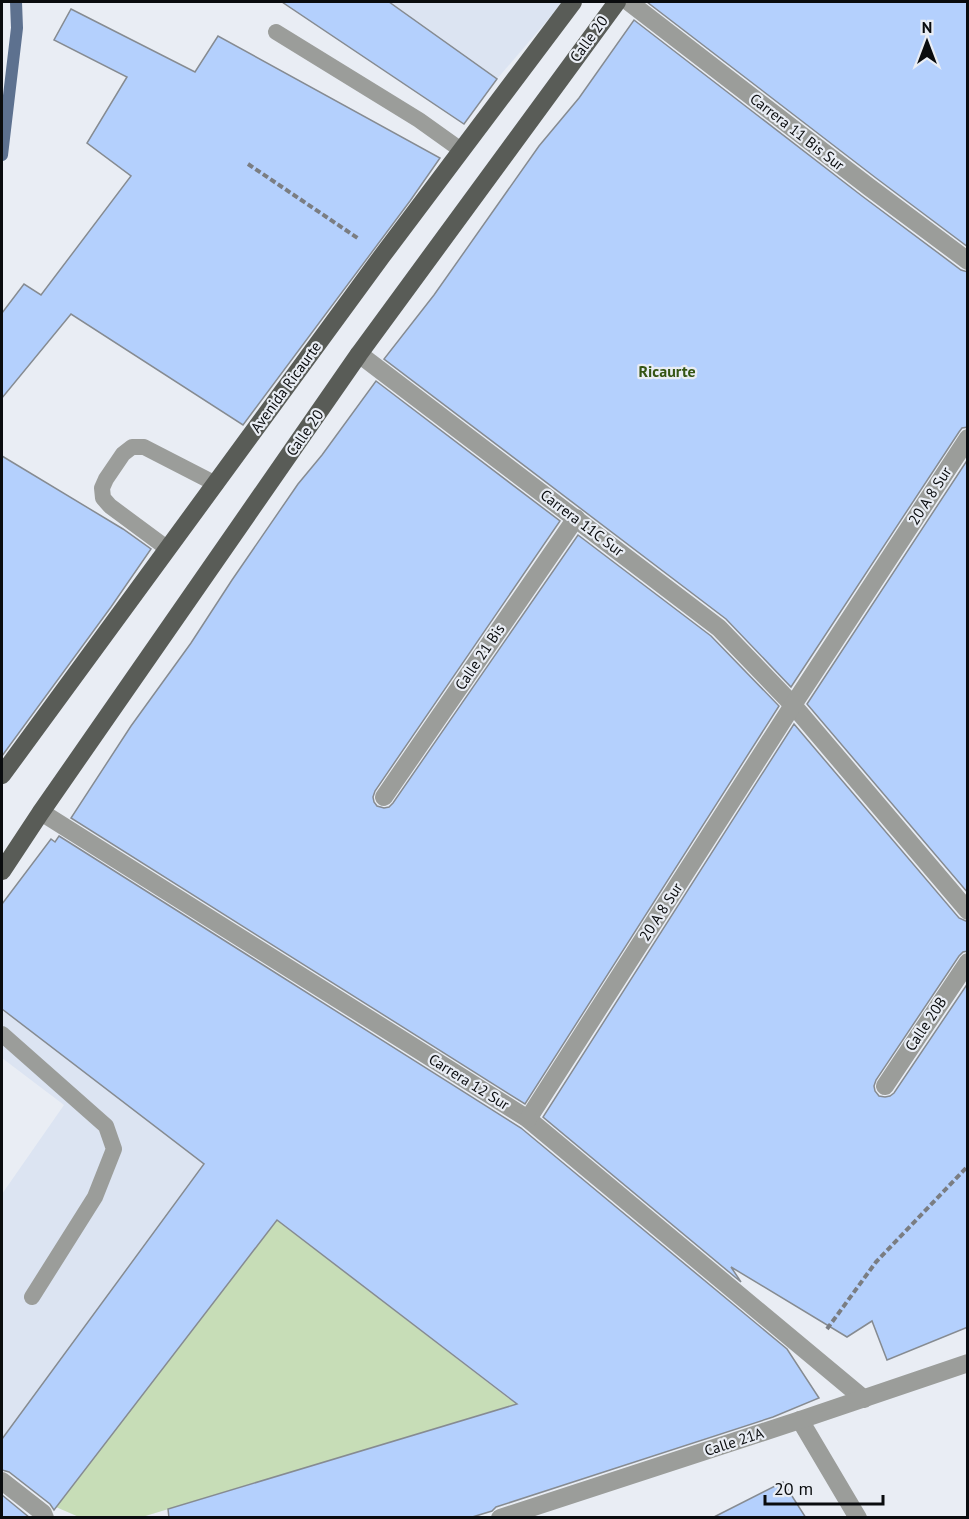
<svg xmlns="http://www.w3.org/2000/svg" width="969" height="1519" font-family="'PT Sans',sans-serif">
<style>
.built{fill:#dce4f2}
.green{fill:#c7ddb7}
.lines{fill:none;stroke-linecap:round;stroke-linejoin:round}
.stream{stroke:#5d718f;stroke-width:12}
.building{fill:#b4d0fd;stroke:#868b91;stroke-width:1.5}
.path{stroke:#7a7d82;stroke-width:4;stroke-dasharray:6 3;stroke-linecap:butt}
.lane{stroke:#9b9d9a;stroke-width:16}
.street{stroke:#9b9d9a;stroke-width:18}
.primary{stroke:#595c57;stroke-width:18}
.labels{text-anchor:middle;stroke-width:4.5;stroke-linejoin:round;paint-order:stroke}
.street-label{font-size:15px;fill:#0a0c0e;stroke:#e9edf4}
.neighbourhood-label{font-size:16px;font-weight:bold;fill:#355513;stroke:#e9edf4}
</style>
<rect width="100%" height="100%" fill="#e9edf4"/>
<!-- built -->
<g class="built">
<polygon points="389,2 563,2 497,79"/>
<polygon points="2,1009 355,1280 516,1404 142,1517 79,1517 56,1507 2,1462 2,1194 64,1105 2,1058"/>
</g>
<!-- green -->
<polygon class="green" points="277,1220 516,1404 142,1517 79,1517 56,1507"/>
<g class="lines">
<!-- stream -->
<polyline class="stream" points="2,155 17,28 16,2"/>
</g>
<!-- building -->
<g class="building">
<polygon points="282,2 389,2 497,79 464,124"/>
<polygon points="647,2 968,2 968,247 876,178"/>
<polygon points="71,9 195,72 218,36 440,158 410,201 243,425 71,314 2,398 2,313 24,284 41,295 131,176 87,143 127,77 54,40"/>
<polygon points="634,20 862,196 961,270 968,272 968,427 962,428 959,432 791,687 726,619 384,359 434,295 539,146 579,98"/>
<polygon points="376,381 560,521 375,791 373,797 374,802 377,806 384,808 389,807 393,803 578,535 711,636 779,706 525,1104 71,818 131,726 191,643 232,580 298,484 322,455"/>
<polygon points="2,456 123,529 151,549 111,607 2,756"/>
<polygon points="968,459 968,893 807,704"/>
<polygon points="794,724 959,918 968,922 968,951 963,952 959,956 876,1080 874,1086 875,1091 879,1096 885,1097 890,1096 894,1093 968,983 968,1327 887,1360 872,1321 847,1337 731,1267 741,1282 543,1117"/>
<polygon points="59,836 521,1128 787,1349 819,1398 773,1417 496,1507 492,1511 469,1518 169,1518 168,1509 517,1404 277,1220 54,1510 50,1504 9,1472 2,1470 2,1439 204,1164 2,1009 2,904 51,839 55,842"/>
<polygon points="783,1482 806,1518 712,1518"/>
<polygon points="2,1495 30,1518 2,1518"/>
</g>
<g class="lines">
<!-- path -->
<g class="path">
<polyline points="248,164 359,239"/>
<polyline points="827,1329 876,1262 968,1166"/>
</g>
<!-- lane -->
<g class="lane">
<polyline points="276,32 419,120 461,150"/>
<polyline points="168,549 110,506 103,498 102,488 106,479 123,454 132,447 144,447 216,484"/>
<polyline points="2,1034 106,1126 114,1149 95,1197 32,1297"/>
</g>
<!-- street -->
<g class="street">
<polyline points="629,2 869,187 968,261"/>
<polyline points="359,354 719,628 793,705 968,911"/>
<polyline points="384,797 576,518"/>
<polyline points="41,812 528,1119 864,1399"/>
<polyline points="885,1086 968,962"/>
<polyline points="528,1119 793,705 968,438"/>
<polyline points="800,1420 858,1518"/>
<polyline points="2,1481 43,1513 45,1518"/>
<polyline points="500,1518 800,1420 968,1363"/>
</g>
<!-- primary -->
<g class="primary">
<polyline points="2,775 382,256 573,2"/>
<polyline points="2,871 41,812 359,354 617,2"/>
</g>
</g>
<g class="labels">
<!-- street labels -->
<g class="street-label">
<text transform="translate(589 39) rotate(-54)" y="5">Calle 20</text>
<text transform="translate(797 132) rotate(38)" y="5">Carrera 11 Bis Sur</text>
<text transform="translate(286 387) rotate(-54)" y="5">Avenida Ricaurte</text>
<text transform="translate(305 433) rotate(-55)" y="5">Calle 20</text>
<text transform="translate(930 496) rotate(-57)" y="5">20 A 8 Sur</text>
<text transform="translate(582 523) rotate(37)" y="5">Carrera 11C Sur</text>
<text transform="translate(480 657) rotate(-56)" y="5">Calle 21 Bis</text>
<text transform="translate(661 912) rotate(-57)" y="5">20 A 8 Sur</text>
<text transform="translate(926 1024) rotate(-56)" y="5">Calle 20B</text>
<text transform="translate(469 1082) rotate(32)" y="5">Carrera 12 Sur</text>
<text transform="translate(734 1442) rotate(-18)" y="5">Calle 21A</text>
</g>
<!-- neighbourhood labels -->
<g class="neighbourhood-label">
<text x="667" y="377">Ricaurte</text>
</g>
</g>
<!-- border -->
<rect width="969" height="1519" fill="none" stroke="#0a0c0e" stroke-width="6"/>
<!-- north arrow -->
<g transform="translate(927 42)" stroke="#e9edf4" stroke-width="4.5" paint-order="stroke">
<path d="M0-4.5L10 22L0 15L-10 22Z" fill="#0a0c0e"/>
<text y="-9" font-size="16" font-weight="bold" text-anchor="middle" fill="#0a0c0e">N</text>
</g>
<!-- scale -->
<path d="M765 1495v9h118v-9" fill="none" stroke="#0a0c0e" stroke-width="3"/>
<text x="774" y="1495" font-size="18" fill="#0a0c0e" stroke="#e9edf4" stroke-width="4.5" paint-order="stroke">20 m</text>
</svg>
